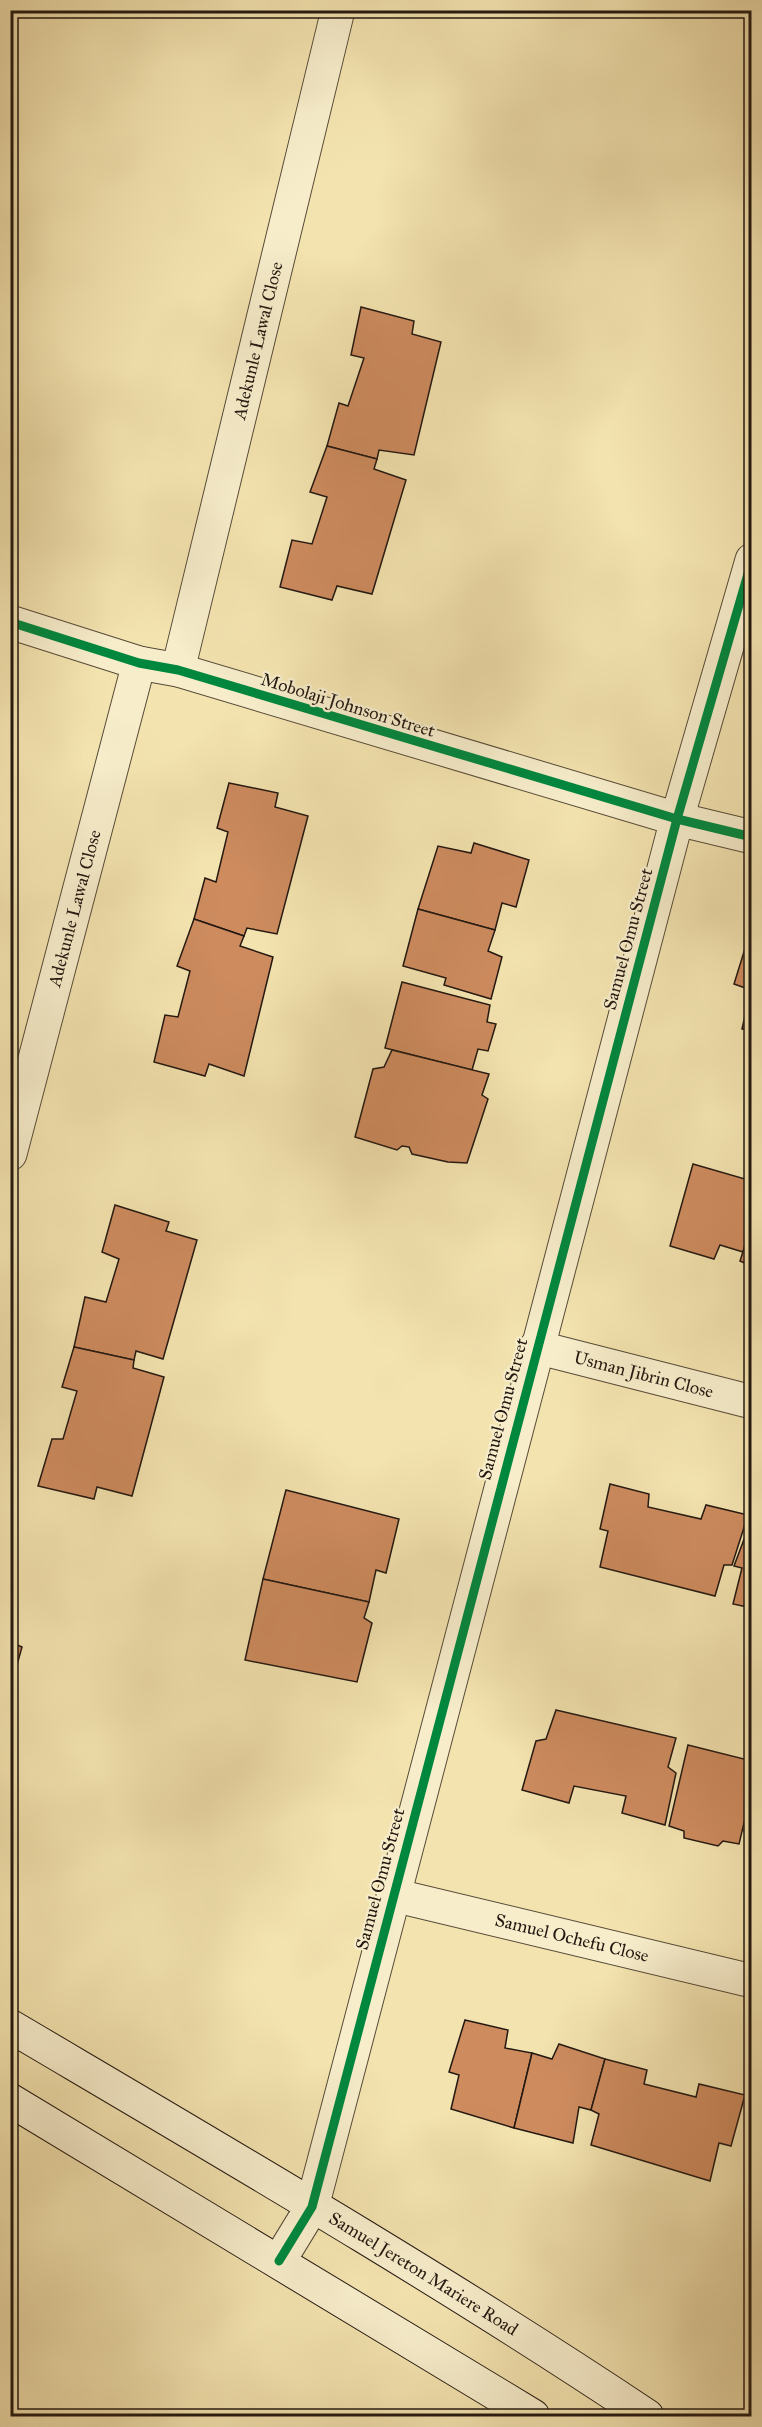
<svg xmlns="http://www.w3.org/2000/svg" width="762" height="2427" font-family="'IM FELL Great Primer',serif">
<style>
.building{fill:#cd8b5e;stroke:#231811;stroke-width:1.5}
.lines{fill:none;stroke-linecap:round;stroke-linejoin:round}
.street-casing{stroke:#574b38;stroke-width:35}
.secondary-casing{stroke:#231811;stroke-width:35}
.street{stroke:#f7edcb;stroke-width:33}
.secondary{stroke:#f7edcb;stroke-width:33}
.cycleway-casing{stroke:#f7edcb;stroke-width:13}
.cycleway{stroke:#00873e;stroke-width:9}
.labels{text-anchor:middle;stroke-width:4.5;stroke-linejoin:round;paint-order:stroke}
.street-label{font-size:18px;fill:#231811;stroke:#f7edcb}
</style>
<rect width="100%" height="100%" fill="#f3e3af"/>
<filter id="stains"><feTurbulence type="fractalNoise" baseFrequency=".00333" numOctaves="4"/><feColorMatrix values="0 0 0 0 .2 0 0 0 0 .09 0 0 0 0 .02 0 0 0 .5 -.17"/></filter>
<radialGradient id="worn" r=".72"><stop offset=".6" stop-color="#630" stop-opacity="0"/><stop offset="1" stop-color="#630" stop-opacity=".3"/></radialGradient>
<!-- building -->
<g class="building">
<polygon points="361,307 414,321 412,334 441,342 414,455 379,450 377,459 327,446 339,403 348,406 364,358 351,355"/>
<polygon points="327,446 377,459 374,469 406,480 372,594 337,586 332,600 280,587 292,540 312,544 327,497 310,492"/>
<polygon points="229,783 278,793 275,807 308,816 277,934 247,928 244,936 194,919 205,878 216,882 228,832 217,828"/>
<polygon points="474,843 529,860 516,907 502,903 495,930 418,909 438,846 471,853"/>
<polygon points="418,909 495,930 488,951 502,957 491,999 444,985 446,978 403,966"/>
<polygon points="194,919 244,936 240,946 273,957 244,1076 209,1064 205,1076 154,1062 165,1015 178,1017 190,971 177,966"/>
<polygon points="748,939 752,940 752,1031 742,1029 751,990 734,984"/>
<polygon points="402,982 490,1005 487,1022 496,1024 488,1051 478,1049 472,1070 385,1048"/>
<polygon points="392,1050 489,1074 482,1095 488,1099 467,1163 448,1162 412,1154 409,1147 402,1146 397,1150 355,1137 373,1069 384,1067"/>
<polygon points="693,1164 752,1181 752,1223 743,1252 720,1245 714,1259 670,1246"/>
<polygon points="115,1205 169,1222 166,1231 197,1240 163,1359 136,1351 134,1360 74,1347 85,1297 106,1302 119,1259 102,1252"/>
<polygon points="752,1223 752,1266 740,1261"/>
<polygon points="74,1347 134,1360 133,1368 164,1377 132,1496 97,1487 94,1499 38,1486 52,1439 63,1439 77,1391 62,1387"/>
<polygon points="610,1484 649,1494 648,1507 701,1519 706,1505 748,1515 732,1565 724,1565 715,1596 600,1567 608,1531 600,1529"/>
<polygon points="286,1490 399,1519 386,1573 376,1570 369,1602 263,1579"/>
<polygon points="752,1518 752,1608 733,1604 742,1568 734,1566"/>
<polygon points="263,1579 369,1602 364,1618 372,1623 357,1682 245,1660"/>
<polygon points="10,1642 22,1647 10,1690"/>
<polygon points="556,1710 676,1738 668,1767 676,1773 665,1825 622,1813 626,1796 574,1786 569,1803 522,1790 536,1741 546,1739"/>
<polygon points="688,1745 752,1761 752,1790 739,1844 723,1841 718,1846 684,1838 684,1831 669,1826"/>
<polygon points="752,1805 752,1833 744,1831"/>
<polygon points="465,2020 508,2030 505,2048 532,2053 514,2128 451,2109 459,2075 449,2072"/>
<polygon points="559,2044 605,2059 591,2110 579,2107 573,2143 514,2128 532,2053 552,2059"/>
<polygon points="605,2059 647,2070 644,2084 696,2097 699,2084 745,2095 731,2146 719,2143 710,2181 591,2145 599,2114 591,2110"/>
</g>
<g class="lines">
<defs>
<g id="street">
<polyline points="10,622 139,663 178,670 677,819 752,837"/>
<path id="s1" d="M 178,670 L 338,10"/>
<path id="s2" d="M 10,1154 L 139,663"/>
<path id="s3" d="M 536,1347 L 752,1402"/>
<path id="s4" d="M 393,1895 L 752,1981"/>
<polyline points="279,2261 312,2207 677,819 752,560"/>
</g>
<g id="secondary">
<path id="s5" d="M 10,2026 C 225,2153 440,2278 647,2416"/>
<polyline points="10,2100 533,2416"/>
</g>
</defs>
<!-- street casing -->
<use href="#street" class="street-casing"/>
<!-- secondary casing -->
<use href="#secondary" class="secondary-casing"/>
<!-- street -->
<use href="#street" class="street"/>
<!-- secondary -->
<use href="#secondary" class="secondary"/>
<defs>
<g id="cycleway">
<polyline points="10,622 139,663 178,670 677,819 752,837"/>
<polyline points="279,2261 312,2207 677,819 752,560"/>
</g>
</defs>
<!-- cycleway casing -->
<use href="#cycleway" class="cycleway-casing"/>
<!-- cycleway -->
<use href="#cycleway" class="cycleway"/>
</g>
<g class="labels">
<!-- street labels -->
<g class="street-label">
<text dy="6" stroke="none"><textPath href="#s1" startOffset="339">Adekunle Lawal Close</textPath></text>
<text transform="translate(348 705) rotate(17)" y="6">Mobolaji Johnson Street</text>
<text dy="6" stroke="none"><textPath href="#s2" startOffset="254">Adekunle Lawal Close</textPath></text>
<text transform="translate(628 939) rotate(-75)" y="6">Samuel Omu Street</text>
<text dy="6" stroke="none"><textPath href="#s3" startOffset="111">Usman Jibrin Close</textPath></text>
<text transform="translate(503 1409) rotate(-75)" y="6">Samuel Omu Street</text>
<text transform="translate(380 1879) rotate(-75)" y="6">Samuel Omu Street</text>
<text dy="6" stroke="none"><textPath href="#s4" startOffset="184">Samuel Ochefu Close</textPath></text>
<text dy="6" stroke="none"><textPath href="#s5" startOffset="482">Samuel Jereton Mariere Road</textPath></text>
</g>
</g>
<!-- margin -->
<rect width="762" height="2427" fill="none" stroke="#f3e3af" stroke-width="36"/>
<rect x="12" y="12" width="738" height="2403" fill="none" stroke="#231811" stroke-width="3"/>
<rect x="18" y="18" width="726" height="2391" fill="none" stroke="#231811" stroke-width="1.5"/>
<rect width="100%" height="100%" filter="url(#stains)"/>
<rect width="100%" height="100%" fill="url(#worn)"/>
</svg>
